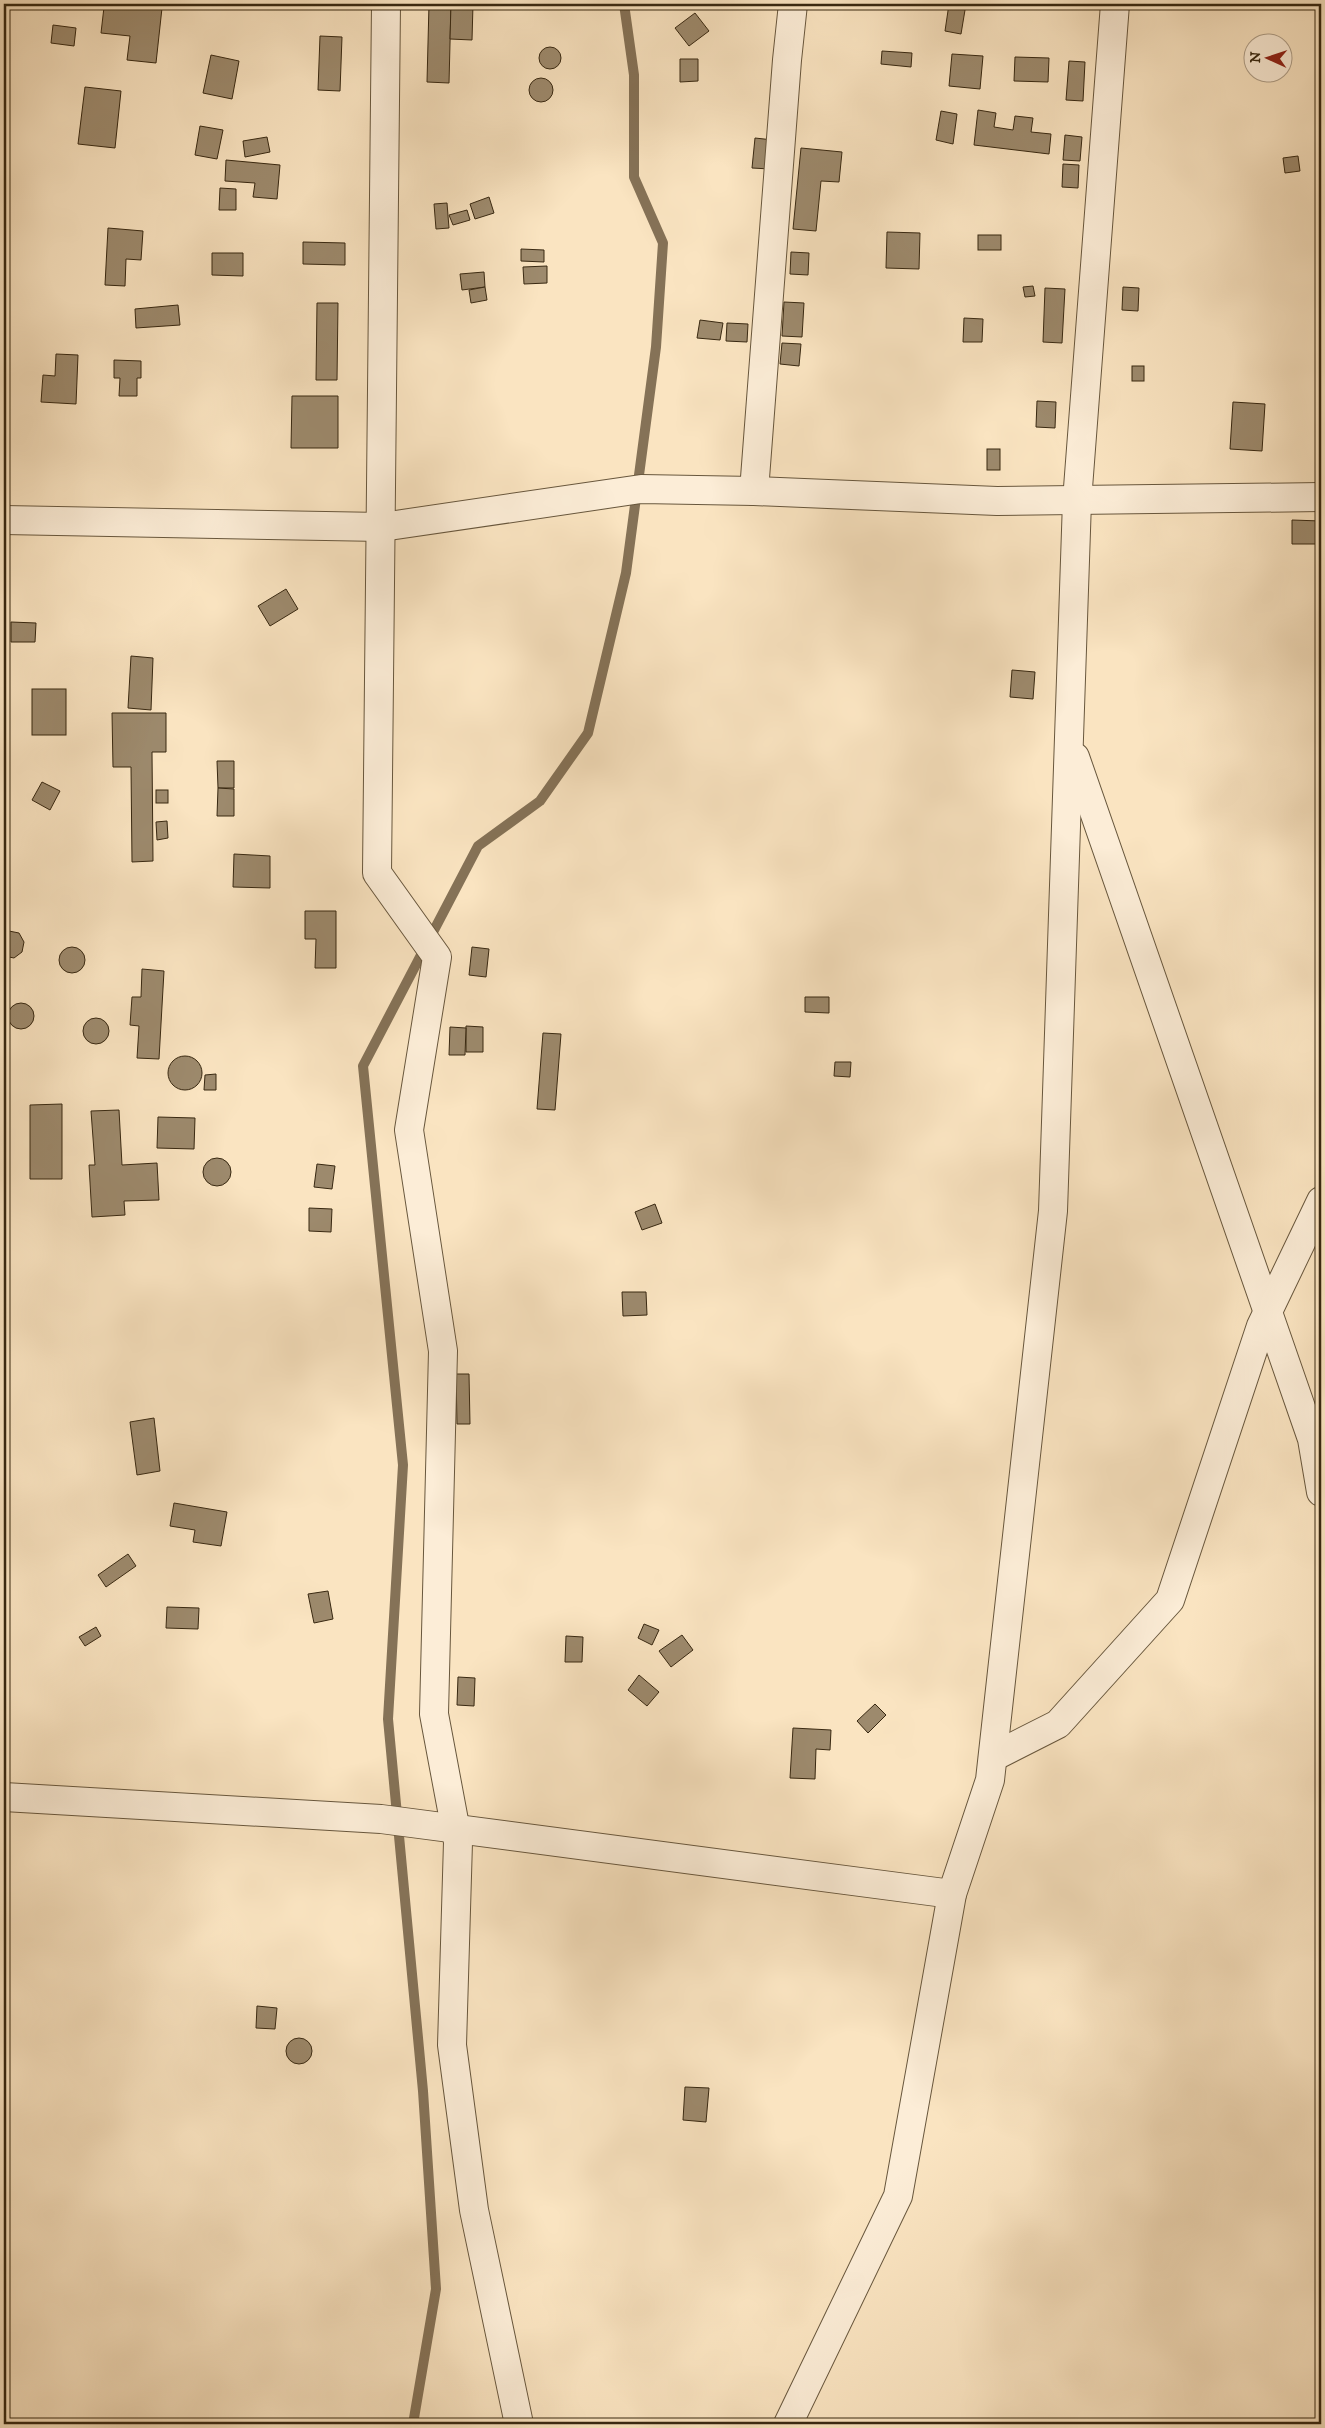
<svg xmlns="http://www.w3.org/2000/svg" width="1325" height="2428" font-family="'IM FELL DW Pica',serif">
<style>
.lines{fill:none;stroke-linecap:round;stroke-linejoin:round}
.stream{stroke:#857257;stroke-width:10}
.building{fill:#9d8a6d;stroke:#382811}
.minor-casing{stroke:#68573d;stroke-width:30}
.minor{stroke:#fcedd7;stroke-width:28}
</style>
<rect width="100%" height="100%" fill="#fae4c1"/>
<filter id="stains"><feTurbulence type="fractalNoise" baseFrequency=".004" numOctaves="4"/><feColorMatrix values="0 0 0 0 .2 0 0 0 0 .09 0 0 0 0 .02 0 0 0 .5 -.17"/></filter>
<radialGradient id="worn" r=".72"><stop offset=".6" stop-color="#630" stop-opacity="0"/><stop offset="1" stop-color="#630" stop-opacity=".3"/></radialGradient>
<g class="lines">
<!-- stream -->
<polyline class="stream" points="413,2424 436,2289 423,2091 388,1719 403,1465 363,1066 478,846 540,801 588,733 626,573 656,347 663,243 634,177 634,75 624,4"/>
</g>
<!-- building -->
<g class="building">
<polygon points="115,4 138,4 162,8 156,63 127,60 130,36 101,33 104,7 115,8"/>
<polygon points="224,4 250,4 250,7"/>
<polygon points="317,4 343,4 343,7 317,6"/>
<polygon points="429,4 451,4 449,83 427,82"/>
<polygon points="451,4 473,4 472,40 450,39"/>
<polygon points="949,4 966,4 961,34 945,31"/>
<polygon points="695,13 709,31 689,46 675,28"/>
<polygon points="53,25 76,28 74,46 51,43"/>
<polygon points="320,36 342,37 340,91 318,90"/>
<circle cx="550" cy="58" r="11"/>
<polygon points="882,51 912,53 911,67 881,64"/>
<polygon points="952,54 983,56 980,89 949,86"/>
<polygon points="211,55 239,61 232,99 203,93"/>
<polygon points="1015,57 1049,58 1048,82 1014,81"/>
<polygon points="680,59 698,59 698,81 680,82"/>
<polygon points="1069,61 1085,62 1083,101 1066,100"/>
<circle cx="541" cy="90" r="12"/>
<polygon points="85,87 121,91 115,148 78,144"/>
<polygon points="978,110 996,113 994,127 1013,130 1015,116 1033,118 1031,132 1051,134 1049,154 974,145"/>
<polygon points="941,111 957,114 953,144 936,140"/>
<polygon points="200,126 223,130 217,159 195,155"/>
<polygon points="1065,135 1082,137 1080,161 1063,160"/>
<polygon points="267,137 270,152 245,157 243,141"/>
<polygon points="755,138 773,140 770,169 752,168"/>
<polygon points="801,148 842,152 839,182 821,181 816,231 793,229"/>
<polygon points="1298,156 1300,171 1285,173 1283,158"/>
<polygon points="226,160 280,165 277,199 253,197 255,183 225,181"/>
<polygon points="1063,164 1079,165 1078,188 1062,187"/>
<polygon points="220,188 236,189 236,210 219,210"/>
<polygon points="489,197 494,213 475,219 470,204"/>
<polygon points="447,203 449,228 436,229 434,204"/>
<polygon points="467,210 470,220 453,225 449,215"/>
<polygon points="108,228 143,231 141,260 126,259 125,286 105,285"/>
<polygon points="887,232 920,233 919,269 886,268"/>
<rect x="978" y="235" width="23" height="15"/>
<polygon points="303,242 345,243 345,265 303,264"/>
<polygon points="521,249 544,250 544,262 521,261"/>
<polygon points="791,252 809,253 808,275 790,274"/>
<polygon points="212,253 243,253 243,276 212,275"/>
<polygon points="547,266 547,283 524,284 523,267"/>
<polygon points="484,272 485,287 462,290 460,274"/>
<polygon points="1033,286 1035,296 1025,297 1023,287"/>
<polygon points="485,287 487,300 471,303 469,290"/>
<polygon points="1123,287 1139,288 1138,311 1122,310"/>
<polygon points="1045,288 1065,289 1062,343 1043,342"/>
<polygon points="784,302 804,303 802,337 782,336"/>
<polygon points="317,303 338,303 337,380 316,380"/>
<polygon points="178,305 180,325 136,328 135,309"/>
<polygon points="964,318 983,319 982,342 963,342"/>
<polygon points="700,320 723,323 720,340 697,338"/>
<polygon points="727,323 748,324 747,342 726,341"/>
<polygon points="782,343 801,344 799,366 780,364"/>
<polygon points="56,354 78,355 76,404 41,402 43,375 55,376"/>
<polygon points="114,360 141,361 141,378 137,378 137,396 119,396 120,378 114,378"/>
<rect x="1132" y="366" width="12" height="15"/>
<polygon points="292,396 338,396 338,448 291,448"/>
<polygon points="1037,401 1056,402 1055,428 1036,427"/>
<polygon points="1233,402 1265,404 1262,451 1230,449"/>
<rect x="987" y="449" width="13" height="21"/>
<polygon points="1292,520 1321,521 1321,544 1292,544"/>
<polygon points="286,589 298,609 270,626 258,606"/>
<polygon points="11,622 36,623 35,642 11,642"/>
<polygon points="131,656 153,658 151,710 128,708"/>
<polygon points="1012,670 1035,672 1033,699 1010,697"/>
<rect x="32" y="689" width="34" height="46"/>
<polygon points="112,713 166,713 166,752 152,752 153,861 132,862 131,767 113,767"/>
<polygon points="217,761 234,761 234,788 218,788"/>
<polygon points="42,782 60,791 50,810 32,800"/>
<polygon points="218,788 234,789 234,816 217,816"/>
<rect x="156" y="790" width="12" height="13"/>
<polygon points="167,821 168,838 157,840 156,822"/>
<polygon points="234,854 270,856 270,888 233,887"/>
<polygon points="305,911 336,911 336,968 315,968 316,939 305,939"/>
<polygon points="9,931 19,933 24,942 22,952 14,958 4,956 4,934"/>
<circle cx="72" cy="960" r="13"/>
<polygon points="472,947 489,949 486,977 469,975"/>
<polygon points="142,969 164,971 159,1059 137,1058 139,1026 130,1025 132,997 141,997"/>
<polygon points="805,997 829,997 829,1013 805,1012"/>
<circle cx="21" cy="1016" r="13"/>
<circle cx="96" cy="1031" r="13"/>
<polygon points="466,1026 483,1027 483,1052 466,1052"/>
<polygon points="450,1027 466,1028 465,1055 449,1055"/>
<polygon points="543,1033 561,1034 555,1110 537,1109"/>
<circle cx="185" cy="1073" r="17"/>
<polygon points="835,1062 851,1062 850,1077 834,1076"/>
<polygon points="216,1074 216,1090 204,1090 205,1075"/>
<polygon points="62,1104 62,1179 30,1179 30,1105"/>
<polygon points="119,1110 122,1165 157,1163 159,1200 124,1201 125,1215 92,1217 89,1165 95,1165 91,1111"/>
<polygon points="158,1117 195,1118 194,1149 157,1148"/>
<circle cx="217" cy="1172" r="14"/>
<polygon points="317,1164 335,1166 332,1189 314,1187"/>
<polygon points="655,1204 662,1223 642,1230 635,1212"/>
<polygon points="309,1208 332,1209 331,1232 309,1231"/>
<polygon points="622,1292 646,1292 647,1315 623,1316"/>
<polygon points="456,1374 469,1374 470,1424 457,1424"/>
<polygon points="154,1418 160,1471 137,1475 130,1422"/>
<polygon points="174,1503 227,1512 221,1546 193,1542 195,1530 170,1526"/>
<polygon points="128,1554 136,1566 106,1587 98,1575"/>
<polygon points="328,1591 333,1619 314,1623 308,1594"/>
<polygon points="167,1607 199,1608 198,1629 166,1628"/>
<polygon points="644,1624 659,1630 652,1645 638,1638"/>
<polygon points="96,1627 101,1636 85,1646 79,1637"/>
<polygon points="682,1635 693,1650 671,1667 659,1651"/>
<polygon points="566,1636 583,1637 582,1662 565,1662"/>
<polygon points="639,1675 659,1692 647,1706 628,1690"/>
<polygon points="458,1677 475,1678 474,1706 457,1705"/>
<polygon points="875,1704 886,1715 868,1733 857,1721"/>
<polygon points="793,1728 831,1730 830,1750 816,1749 815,1779 790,1778"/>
<polygon points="257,2006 277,2008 275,2029 256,2028"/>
<circle cx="299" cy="2051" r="13"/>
<polygon points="685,2087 709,2088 706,2122 683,2120"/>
</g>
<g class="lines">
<defs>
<g id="minor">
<polyline points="386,4 377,873 437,957 409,1130 443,1351 434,1714 458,1842 452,2045 474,2210 519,2424"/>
<polyline points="754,491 787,60 793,4"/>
<polyline points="4,520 382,527 641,489 754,491 997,501 1321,497"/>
<polyline points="1075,757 1312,1439 1321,1492"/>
<polyline points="993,1757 1058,1724 1170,1600 1261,1326 1321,1201"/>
<polyline points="4,1797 381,1819 952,1894"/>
<polyline points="788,2424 898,2196 952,1894 990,1780 1053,1211 1077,501 1115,4"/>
</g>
</defs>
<!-- minor casing -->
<use href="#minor" class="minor-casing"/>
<!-- minor -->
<use href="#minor" class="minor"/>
</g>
<!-- margin -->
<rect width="1325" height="2428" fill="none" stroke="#fae4c1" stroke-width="20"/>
<rect x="5" y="5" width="1315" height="2418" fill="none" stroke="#382811" stroke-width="2.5"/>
<rect x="10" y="10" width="1305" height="2408" fill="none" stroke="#382811"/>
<!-- north arrow -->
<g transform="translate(1268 58) rotate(273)"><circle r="24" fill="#fcedd7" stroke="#ae9e88"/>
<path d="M0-4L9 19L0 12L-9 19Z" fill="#8f2418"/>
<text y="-8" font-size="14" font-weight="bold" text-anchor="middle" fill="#382811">N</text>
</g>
<rect width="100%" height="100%" filter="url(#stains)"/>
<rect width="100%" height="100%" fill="url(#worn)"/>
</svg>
